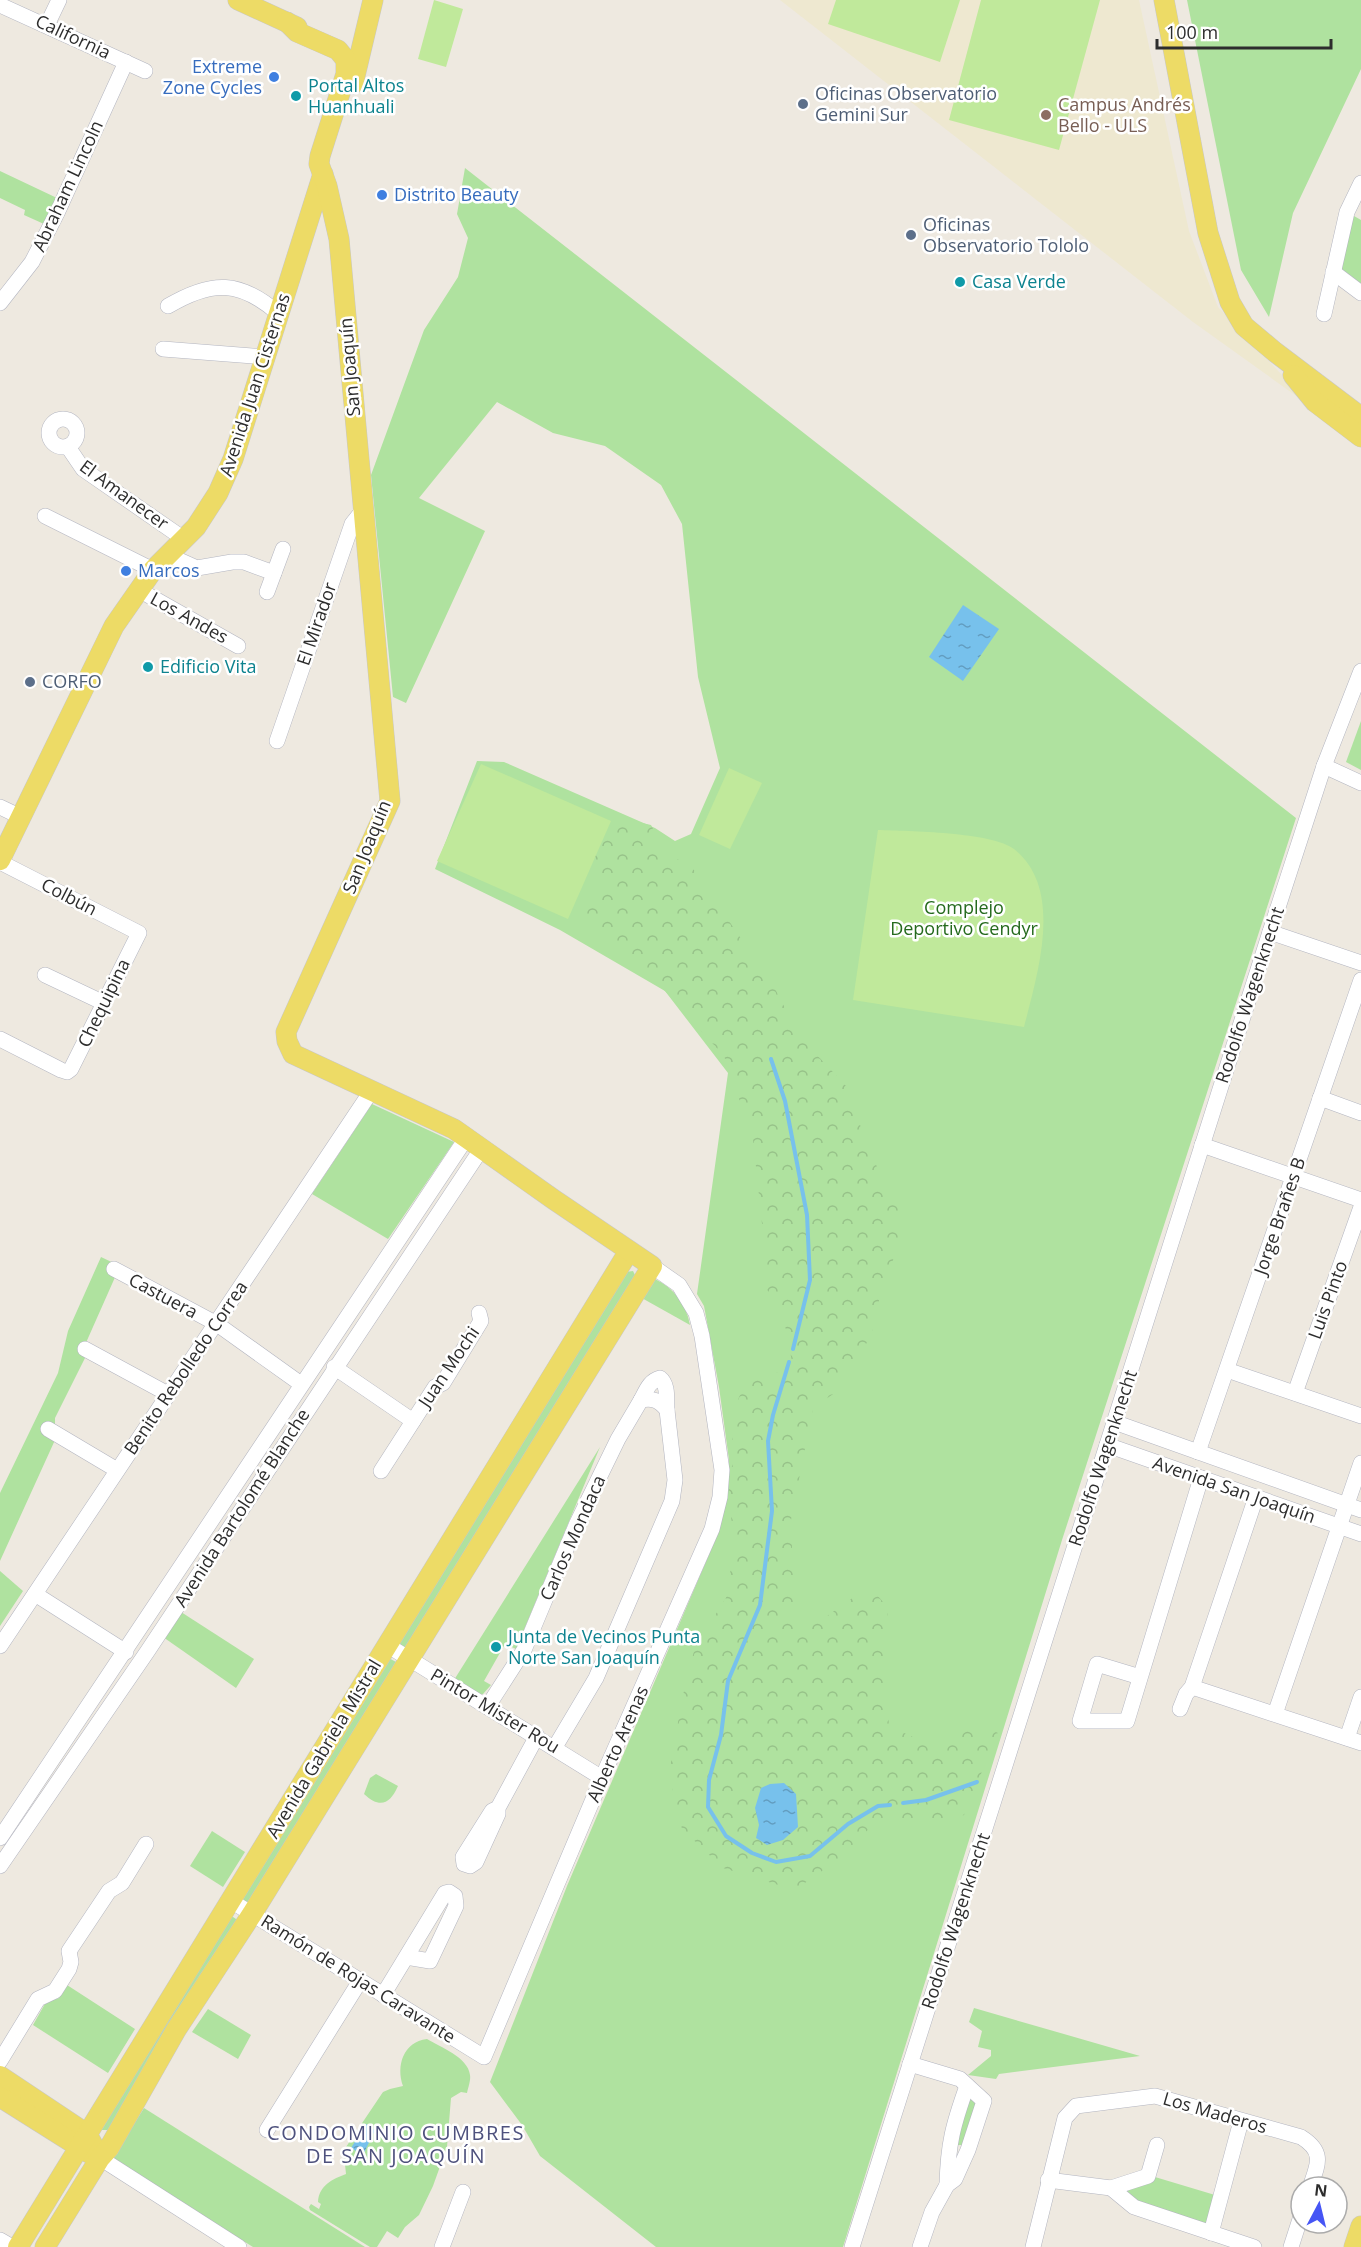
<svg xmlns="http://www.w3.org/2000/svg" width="1361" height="2247" font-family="'Open Sans',sans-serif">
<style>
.education{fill:#eee8d0}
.grass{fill:#afe29f}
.forest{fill:url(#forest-crowns)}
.pitch{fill:#c0e99b}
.water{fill:url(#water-ripples)}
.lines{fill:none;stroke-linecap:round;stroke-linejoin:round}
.stream{stroke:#77c1ec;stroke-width:4}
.minor-casing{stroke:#b3b5c0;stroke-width:16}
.major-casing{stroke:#c8c8c8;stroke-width:21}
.minor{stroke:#fff;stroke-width:15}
.major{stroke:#eddb66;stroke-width:20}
.shop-dot{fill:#3f7fe0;stroke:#fff;stroke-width:2}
.culture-dot{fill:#0f9aa8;stroke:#fff;stroke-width:2}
.service-dot{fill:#5c6f8a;stroke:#fff;stroke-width:2}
.education-dot{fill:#8d6e63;stroke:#fff;stroke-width:2}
.labels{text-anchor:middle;stroke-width:5;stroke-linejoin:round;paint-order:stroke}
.street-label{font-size:18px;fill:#2d2d2d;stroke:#fff}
.shop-label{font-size:18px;fill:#366cbe;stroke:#fff;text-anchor:start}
.culture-label{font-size:18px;fill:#0d838f;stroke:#fff;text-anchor:start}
.service-label{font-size:18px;fill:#4e5e75;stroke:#fff;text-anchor:start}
.education-label{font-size:18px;fill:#785e54;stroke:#fff;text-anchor:start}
.park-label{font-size:18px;fill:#256a1d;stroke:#fff}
.neighbourhood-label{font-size:20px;letter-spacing:1.5px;fill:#4e517d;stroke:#fff}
</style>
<defs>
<pattern id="forest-crowns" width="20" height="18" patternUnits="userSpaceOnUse" patternTransform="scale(1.5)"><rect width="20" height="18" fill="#afe29f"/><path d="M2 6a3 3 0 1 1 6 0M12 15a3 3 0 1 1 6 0" fill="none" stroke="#97c289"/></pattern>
<pattern id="water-ripples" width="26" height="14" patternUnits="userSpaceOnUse" patternTransform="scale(1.5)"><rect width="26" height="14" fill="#77c1ec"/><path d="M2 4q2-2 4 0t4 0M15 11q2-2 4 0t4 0" fill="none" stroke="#629dc0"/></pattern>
</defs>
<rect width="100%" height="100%" fill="#eee9e0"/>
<!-- education -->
<polygon class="education" points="780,0 1139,0 1189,231 1218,307 1313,408 1193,322"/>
<!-- grass -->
<g class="grass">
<polygon points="1187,0 1361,0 1361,69 1293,213 1269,317 1241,270"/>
<polygon points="465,168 1296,818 1062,1540 843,2247 656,2247 540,2156 522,2125 490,2082 567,1886 720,1529 729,1460 719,1387 704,1306 697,1294 728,1073 665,991 560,930 435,869 477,761 504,762 655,828 675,841 691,834 720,768 698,677 682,524 661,485 605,446 553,433 497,402 419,498 485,531 406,703 393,697 371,475 424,330 458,277 468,238 457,214"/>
<polygon points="0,171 57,198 44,224 24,215 25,210 0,198"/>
<polygon points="1347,212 1361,220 1361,293 1333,272"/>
<polygon points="1361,721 1361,770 1346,762"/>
<polygon points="372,1104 454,1142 388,1239 312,1194"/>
<polygon points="101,1257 120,1266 81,1354 85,1358 55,1418 55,1440 0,1561 0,1493 58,1373 68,1331"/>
<polygon points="633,1271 636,1277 406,1649 397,1643 626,1272"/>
<path d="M 655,1279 C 674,1288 686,1304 690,1325 L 640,1297 L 650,1281 Z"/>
<polygon points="600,1447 516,1649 505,1644 484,1681 491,1685 483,1694 478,1695 454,1680"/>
<polygon points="0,1571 23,1591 0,1626"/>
<polygon points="181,1612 254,1659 236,1688 163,1637"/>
<polygon points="387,1657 396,1662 249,1904 240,1898"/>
<path d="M 376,1774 L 398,1786 C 390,1804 380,1809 364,1794 L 370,1778 Z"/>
<polygon points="212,1831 245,1852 223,1887 190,1866"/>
<polygon points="230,1915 239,1921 109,2130 102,2130 101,2124"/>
<polygon points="67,1985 135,2029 108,2073 33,2025 46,2002 59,1998"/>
<polygon points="974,2008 1140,2056 999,2074 996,2079 968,2075 991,2056 991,2050 978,2047 982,2031 969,2022"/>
<polygon points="208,2009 251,2035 238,2059 192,2032"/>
<path d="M 427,2039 C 440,2047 468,2057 470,2075 C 471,2080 468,2088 467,2093 L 461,2092 L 451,2098 L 447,2147 L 433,2186 L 419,2215 L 405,2227 L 398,2238 L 387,2231 L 377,2247 L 370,2247 L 310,2210 L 309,2207 L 311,2204 L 319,2209 L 321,2204 L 318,2202 C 319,2185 333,2179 346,2174 L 344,2155 L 346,2147 L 383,2092 L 390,2089 L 403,2086 C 396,2066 403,2042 427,2039 Z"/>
<polygon points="970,2098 977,2100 964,2145 957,2145 957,2119"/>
<polygon points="144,2108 365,2247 253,2247 112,2159"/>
<polygon points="1155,2177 1215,2195 1206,2228 1135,2204 1119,2188"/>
</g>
<!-- forest -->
<polygon class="forest" points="621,818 651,825 667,856 689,863 773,985 800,1037 846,1086 872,1158 903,1211 898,1248 882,1287 871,1336 836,1392 813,1408 791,1520 795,1630 823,1619 862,1591 878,1596 888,1608 884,1662 889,1726 943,1751 975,1723 998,1733 964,1815 943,1823 876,1822 836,1861 795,1890 723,1868 682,1829 669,1774 682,1699 695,1647 726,1598 735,1543 728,1497 733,1458 732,1424 739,1397 753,1374 794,1372 783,1315 766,1288 763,1233 753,1139 724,1056 665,991 582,917 599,892 593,840"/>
<!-- pitch -->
<g class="pitch">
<polygon points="434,0 463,9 446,67 418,59"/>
<polygon points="836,0 960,0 940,62 828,24"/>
<polygon points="981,0 1100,0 1059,150 949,120"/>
<polygon points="481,764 611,821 568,919 437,861"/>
<polygon points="729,768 762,783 730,849 699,835"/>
<path d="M 878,830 C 908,831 992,832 1014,849 C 1065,889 1037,975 1024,1027 L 853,1000 Z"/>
</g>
<!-- water -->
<g class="water">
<polygon points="963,605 999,629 963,681 929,657"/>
<polygon points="784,1783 796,1794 798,1827 783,1840 767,1845 756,1838 759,1825 755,1808 761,1788 770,1784"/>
<polygon points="366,2124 375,2130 363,2155 351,2148"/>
</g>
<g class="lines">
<!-- stream -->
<g class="stream">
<polyline points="771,1059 785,1101 807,1215 810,1280 793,1349"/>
<polyline points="789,1362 773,1415 768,1441 772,1511 760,1605 728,1681 721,1735 709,1780 708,1807 726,1836 752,1853 776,1862 810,1856 848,1824 878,1806 890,1805"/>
<polyline points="903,1803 926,1800 977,1782"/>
</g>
<defs>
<g id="minor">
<polyline points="0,5 145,71"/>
<polyline points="47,25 59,0"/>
<polyline points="1333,272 1361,293"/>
<polyline points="0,303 32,262 58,211 126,62"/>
<path d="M 168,306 C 212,280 240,280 279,314"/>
<polyline points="1324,314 1347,212 1361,183"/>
<polyline points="163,349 265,357"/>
<circle cx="63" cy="433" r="14"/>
<polyline points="68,447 83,469 184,539"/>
<polyline points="45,516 153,570"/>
<polyline points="168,555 197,568 232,562 244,562 274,573"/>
<polyline points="139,590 238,646"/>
<polyline points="267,592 283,549"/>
<polyline points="277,741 352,524 363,510"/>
<polyline points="1324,766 1361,783"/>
<polyline points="0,807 21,817"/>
<polyline points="0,862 139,933 71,1069 67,1072 61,1070 0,1039"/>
<polyline points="1270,932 1361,963"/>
<polyline points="45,975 104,1003"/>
<polyline points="1320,1098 1361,1113"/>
<polyline points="1202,1145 1361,1200"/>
<polyline points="114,1269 217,1324 301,1384"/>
<polyline points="85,1349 168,1394"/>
<polyline points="334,1367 413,1421"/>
<polyline points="1227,1370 1361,1416"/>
<polyline points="1295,1393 1361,1207"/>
<path d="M 641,1400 C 646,1391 649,1381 660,1378 C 669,1385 666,1400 667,1410"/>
<polyline points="1114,1422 1361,1510"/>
<polyline points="48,1429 117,1470"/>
<polyline points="1107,1445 1361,1534"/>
<polyline points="1198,1452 1361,980"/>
<polyline points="381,1471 435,1387 443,1383 481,1321 479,1313"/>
<polyline points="35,1594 126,1652"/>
<polyline points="387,1645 602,1778"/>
<polyline points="0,1646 372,1090"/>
<polyline points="1140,1677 1097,1664 1080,1721 1127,1721 1201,1478"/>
<polyline points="1192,1687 1361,1743"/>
<path d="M 488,1706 L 524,1650 L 577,1523 L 618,1439 L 641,1400 C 653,1398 659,1400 667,1410 L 675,1480 L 672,1501 L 596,1678 L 555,1747"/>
<polyline points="1180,1709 1186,1694 1192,1687 1256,1497"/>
<polyline points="1275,1714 1361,1463"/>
<polyline points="1347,1738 1361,1697"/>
<polyline points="498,1808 492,1811 463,1857 464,1864 470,1866 476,1862 498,1814 498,1808 537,1736"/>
<polyline points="0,1838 467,1137"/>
<polyline points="0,1866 147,1652 482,1148"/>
<polyline points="231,1901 484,2057 602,1778 712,1529 720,1497 722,1470 702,1336 696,1313 679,1285 652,1266"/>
<polyline points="383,1995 445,1893 449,1892 455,1896 456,1906 430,1961 406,1957"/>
<polyline points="0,2061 38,1999 55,1991 69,1969 71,1962 69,1951 109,1891 122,1883 146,1844"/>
<polyline points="910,2064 960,2079 984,2101 968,2150 955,2179 947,2185 932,2212 920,2247"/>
<polyline points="267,2130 360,1981"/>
<polyline points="100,2158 239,2247"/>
<polyline points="1048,2180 1111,2188 1134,2207 1254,2247"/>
<path d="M 947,2185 C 948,2144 953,2125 967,2086"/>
<polyline points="1111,2188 1148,2176 1157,2145"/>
<polyline points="1211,2233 1241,2121"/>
<polyline points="0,2240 12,2247"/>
<polyline points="442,2247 463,2192"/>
<polyline points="852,2247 1270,932 1324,766 1361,671"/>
<path d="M 1033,2247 L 1065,2118 L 1076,2106 L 1155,2096 L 1301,2137 C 1325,2152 1318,2164 1310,2187"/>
<polyline points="1291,2247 1301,2216"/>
</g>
<g id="major">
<polyline points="238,0 297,27"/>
<polyline points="1164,0 1208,233 1230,302 1244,326 1275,352 1361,417"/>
<polyline points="353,84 373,0"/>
<polyline points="1293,375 1315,402 1361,437"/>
<polyline points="0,860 114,626 153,570 196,527 218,493 233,459 323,174"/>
<polyline points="0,2076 87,2134 93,2145"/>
<polyline points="0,2097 89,2153"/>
<polyline points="18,2247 629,1251"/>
<polyline points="45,2247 100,2158 109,2148 176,2030 252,1914 652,1266 553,1199 454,1129 293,1054 287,1041 286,1032 390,801 339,239 327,186 319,164 320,156 346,74 346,60 338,50 297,32 287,22"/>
<polyline points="1354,2247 1361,2226"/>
</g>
</defs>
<!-- minor casing -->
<use href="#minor" class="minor-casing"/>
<!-- major casing -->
<use href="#major" class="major-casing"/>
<!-- minor -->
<use href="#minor" class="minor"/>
<!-- major -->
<use href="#major" class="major"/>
</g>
<!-- markers -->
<g class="shop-dot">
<circle cx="274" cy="77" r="6"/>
<circle cx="382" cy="195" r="6"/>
<circle cx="126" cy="571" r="6"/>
</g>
<g class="culture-dot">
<circle cx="296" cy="96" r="6"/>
<circle cx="960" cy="282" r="6"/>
<circle cx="148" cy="667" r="6"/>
<circle cx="496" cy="1647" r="6"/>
</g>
<g class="service-dot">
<circle cx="803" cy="104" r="6"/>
<circle cx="911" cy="235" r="6"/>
<circle cx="30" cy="682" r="6"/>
</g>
<circle class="education-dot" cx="1046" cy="115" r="6"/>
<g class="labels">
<!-- street labels -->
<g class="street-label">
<text transform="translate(73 37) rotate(25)" y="6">California</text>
<text transform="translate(68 186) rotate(-65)" y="6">Abraham Lincoln</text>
<text transform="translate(350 367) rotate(-95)" y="6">San Joaquín</text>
<text transform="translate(255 385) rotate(-72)" y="6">Avenida Juan Cisternas</text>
<text transform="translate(124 495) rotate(36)" y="6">El Amanecer</text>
<text transform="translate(189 618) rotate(29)" y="6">Los Andes</text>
<text transform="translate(317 624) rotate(-71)" y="6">El Mirador</text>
<text transform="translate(367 847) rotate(-68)" y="6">San Joaquín</text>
<text transform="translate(69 897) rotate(27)" y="6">Colbún</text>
<text transform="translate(1250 995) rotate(-72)" y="6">Rodolfo Wagenknecht</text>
<text transform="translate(104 1003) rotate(-64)" y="6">Chequipina</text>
<text transform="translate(1280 1216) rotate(-71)" y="6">Jorge Brañes B</text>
<text transform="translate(163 1296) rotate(28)" y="6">Castuera</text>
<text transform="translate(1328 1300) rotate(-70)" y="6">Luis Pinto</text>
<text transform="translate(449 1367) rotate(-56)" y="6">Juan Mochi</text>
<text transform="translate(186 1368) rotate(-56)" y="6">Benito Rebolledo Correa</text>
<text transform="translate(1103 1458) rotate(-72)" y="6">Rodolfo Wagenknecht</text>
<text transform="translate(1234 1490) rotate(19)" y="6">Avenida San Joaquín</text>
<text transform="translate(242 1508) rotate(-57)" y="6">Avenida Bartolomé Blanche</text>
<text transform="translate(573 1538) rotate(-66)" y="6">Carlos Mondaca</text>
<text transform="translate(495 1711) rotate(31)" y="6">Pintor Mister Rou</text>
<text transform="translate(618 1744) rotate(-66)" y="6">Alberto Arenas</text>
<text transform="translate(324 1749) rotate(-59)" y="6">Avenida Gabriela Mistral</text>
<text transform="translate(956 1921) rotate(-72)" y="6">Rodolfo Wagenknecht</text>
<text transform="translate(358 1979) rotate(32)" y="6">Ramón de Rojas Caravante</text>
<text transform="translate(1215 2113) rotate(16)" y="6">Los Maderos</text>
</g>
<!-- shop labels -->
<g class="shop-label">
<text x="262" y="73" text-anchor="end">Extreme<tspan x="262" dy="21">Zone Cycles</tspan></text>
<text x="394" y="201">Distrito Beauty</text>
<text x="138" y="577">Marcos</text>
</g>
<!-- culture labels -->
<g class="culture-label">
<text x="308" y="92">Portal Altos<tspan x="308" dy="21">Huanhuali</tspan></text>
<text x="972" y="288">Casa Verde</text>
<text x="160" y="673">Edificio Vita</text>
<text x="508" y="1643">Junta de Vecinos Punta<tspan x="508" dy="21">Norte San Joaquín</tspan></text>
</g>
<!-- service labels -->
<g class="service-label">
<text x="815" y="100">Oficinas Observatorio<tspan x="815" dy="21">Gemini Sur</tspan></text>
<text x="923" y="231">Oficinas<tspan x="923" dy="21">Observatorio Tololo</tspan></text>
<text x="42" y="688">CORFO</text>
</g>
<!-- education labels -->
<g class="education-label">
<text x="1058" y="111">Campus Andrés<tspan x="1058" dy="21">Bello - ULS</tspan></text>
</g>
<!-- park labels -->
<g class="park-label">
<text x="964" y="914">Complejo<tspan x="964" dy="21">Deportivo Cendyr</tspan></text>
</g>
<!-- neighbourhood labels -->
<g class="neighbourhood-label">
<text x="396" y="2140">CONDOMINIO CUMBRES<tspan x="396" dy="23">DE SAN JOAQUÍN</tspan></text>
</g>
</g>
<!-- north arrow -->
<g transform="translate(1319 2205) rotate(7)"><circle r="28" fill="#ffffff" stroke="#ababab" stroke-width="1.5"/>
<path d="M0-4.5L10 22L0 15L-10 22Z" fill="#4655f5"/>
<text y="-9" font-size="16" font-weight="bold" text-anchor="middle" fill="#2d2d2d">N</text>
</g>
<!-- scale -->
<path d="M1157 39v9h174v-9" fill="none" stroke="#2d2d2d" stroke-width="3"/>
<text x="1166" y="39" font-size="18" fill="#2d2d2d" stroke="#ffffff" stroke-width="4.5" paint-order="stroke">100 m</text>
</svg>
